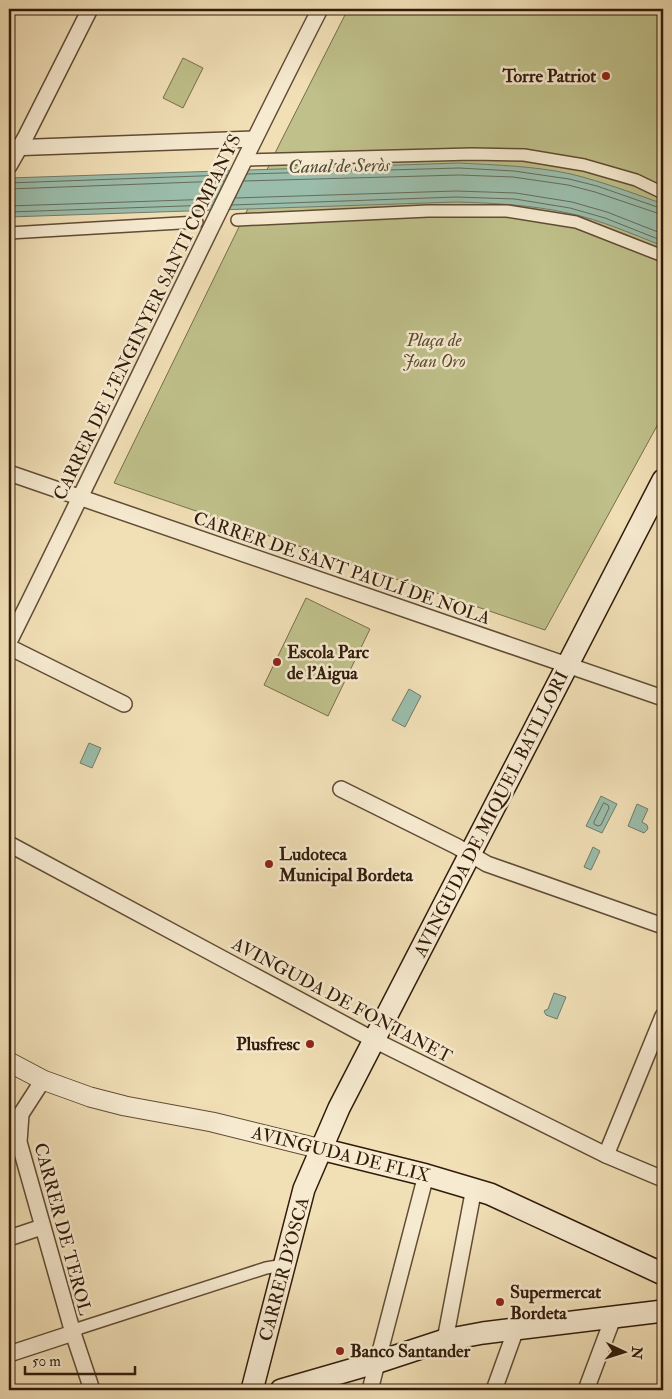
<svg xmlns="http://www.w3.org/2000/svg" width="672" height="1399" font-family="'IM FELL Double Pica',serif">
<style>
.green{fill:#bfc08a;stroke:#786e4a}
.water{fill:#9bbdab;stroke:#717c6b}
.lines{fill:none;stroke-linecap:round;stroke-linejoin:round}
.shore{stroke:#666c5a;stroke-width:1}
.pedestrian-casing{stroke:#614c35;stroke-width:14}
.minor-casing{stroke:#614c35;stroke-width:18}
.tertiary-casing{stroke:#614c35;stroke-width:21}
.secondary-casing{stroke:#311b0a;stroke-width:24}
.pedestrian{stroke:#f6ead0;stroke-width:11}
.minor{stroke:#f6ead0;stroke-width:15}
.tertiary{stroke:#f6ead0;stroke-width:19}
.secondary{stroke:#f6ead0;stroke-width:21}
.poi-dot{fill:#8f2418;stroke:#f6ead0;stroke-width:2}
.labels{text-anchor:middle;stroke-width:5;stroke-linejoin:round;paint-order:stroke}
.poi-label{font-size:18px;font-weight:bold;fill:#311b0a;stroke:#f6ead0;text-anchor:start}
.street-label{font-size:18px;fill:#311b0a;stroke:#f6ead0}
.park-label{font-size:18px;font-style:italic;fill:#5c4d30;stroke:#f6ead0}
.water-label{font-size:19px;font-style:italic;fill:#514c3a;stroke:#f6ead0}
</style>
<rect width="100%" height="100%" fill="#f1dfb6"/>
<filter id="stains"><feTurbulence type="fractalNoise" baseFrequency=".004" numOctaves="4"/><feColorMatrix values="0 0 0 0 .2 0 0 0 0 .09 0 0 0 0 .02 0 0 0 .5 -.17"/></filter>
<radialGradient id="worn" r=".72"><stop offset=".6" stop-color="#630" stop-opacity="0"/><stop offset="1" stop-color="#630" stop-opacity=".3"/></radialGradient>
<!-- green -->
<g class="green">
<polygon points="348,9 663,9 663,415 545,630 114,483 280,143"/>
<polygon points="183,58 203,68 183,108 163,98"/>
<polygon points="306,598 370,629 328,716 264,685"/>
</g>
<!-- water -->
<g class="water">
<path d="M 459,163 C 497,165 534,166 571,174 C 603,182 633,193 663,204 L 663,246 C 632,234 601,220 568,213 C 531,205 494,203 456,202 L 9,217 L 9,178 Z"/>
<polygon points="409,689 421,696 405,727 392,720"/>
<polygon points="89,743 101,748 92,768 80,763"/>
<polygon points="601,796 617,804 602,833 586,826"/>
<polygon points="637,804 648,809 642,822 647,825 648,829 644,833 628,826"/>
<polygon points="593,847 600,851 591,870 584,867"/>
<polygon points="554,993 566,997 557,1019 546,1015 544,1011 548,1009"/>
</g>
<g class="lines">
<!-- shore -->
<g class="shore">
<polyline points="247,174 459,168 514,171 569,179 597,186 663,209"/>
<polyline points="244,181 459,175 513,177 568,185 595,192 663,215"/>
<polyline points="9,183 227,175"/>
<polyline points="9,189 224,181"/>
<polyline points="235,198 456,191 516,193 572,202 607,212 663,234"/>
<polyline points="232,205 456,197 515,199 570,208 605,218 663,241"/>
<polyline points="9,206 215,199"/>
<polyline points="9,212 212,205"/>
<polygon points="604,803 608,805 609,808 601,825 598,826 594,824 594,822"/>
</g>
<defs>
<g id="pedestrian">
<polyline points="244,160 472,154 524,155 584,165 636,180 663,193"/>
<polyline points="237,220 428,211 507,211 576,222 663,256"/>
<polyline points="9,233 197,222"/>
<polyline points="73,1333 80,1328 266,1268 284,1265"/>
</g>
<g id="minor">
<polyline points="9,148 254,139"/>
<polyline points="9,166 25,138 90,9"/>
<polyline points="9,473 663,698"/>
<path d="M 9,642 C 114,431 213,218 320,9"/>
<polyline points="9,647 124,704"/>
<polyline points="341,789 456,846 487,864 663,926"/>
<polyline points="9,844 374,1040 606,1155 663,1179"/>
<polyline points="43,1080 21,1114 19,1142 73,1333 92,1390"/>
<polyline points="606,1155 663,1016"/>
<polyline points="9,1238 42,1227"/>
<polyline points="445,1340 474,1188"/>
<polyline points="9,1354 73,1333"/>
<polyline points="370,1390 426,1175"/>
<polyline points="494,1390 516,1329"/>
<polyline points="586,1390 613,1318"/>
</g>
<polyline id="tertiary" points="9,1062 43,1080 90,1097 125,1106 212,1122 321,1149"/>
<g id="secondary">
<polyline points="321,1149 426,1175 490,1194 663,1274"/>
<polyline points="252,1390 304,1189 339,1108 663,480"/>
<polyline points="281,1390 378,1362 445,1340 483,1333 663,1311"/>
</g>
</defs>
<!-- pedestrian casing -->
<use href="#pedestrian" class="pedestrian-casing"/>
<!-- minor casing -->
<use href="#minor" class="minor-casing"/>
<!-- tertiary casing -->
<use href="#tertiary" class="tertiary-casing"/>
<!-- secondary casing -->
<use href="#secondary" class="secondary-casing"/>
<!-- pedestrian -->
<use href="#pedestrian" class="pedestrian"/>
<!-- minor -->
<use href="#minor" class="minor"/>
<!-- tertiary -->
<use href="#tertiary" class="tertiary"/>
<!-- secondary -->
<use href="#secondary" class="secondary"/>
</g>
<!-- markers -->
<g class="poi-dot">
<circle cx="606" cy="76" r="5"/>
<circle cx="277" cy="662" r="5"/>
<circle cx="269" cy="864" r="5"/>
<circle cx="310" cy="1044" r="5"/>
<circle cx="500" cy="1302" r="5"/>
<circle cx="340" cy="1351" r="5"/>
</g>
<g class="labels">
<!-- poi labels -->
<g class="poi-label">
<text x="596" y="82" text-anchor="end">Torre Patriot</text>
<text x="287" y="658">Escola Parc<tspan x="287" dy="21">de l'Aigua</tspan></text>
<text x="279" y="860">Ludoteca<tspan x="279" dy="21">Municipal Bordeta</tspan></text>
<text x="300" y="1050" text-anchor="end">Plusfresc</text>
<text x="510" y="1298">Supermercat<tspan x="510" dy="21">Bordeta</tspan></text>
<text x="350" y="1357">Banco Santander</text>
</g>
<!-- street labels -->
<g class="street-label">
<text transform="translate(147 317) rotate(-64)" y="6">CARRER DE L'ENGINYER SANTI COMPANYS</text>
<text transform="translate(342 568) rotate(19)" y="6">CARRER DE SANT PAULÍ DE NOLA</text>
<text transform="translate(491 814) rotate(-63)" y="6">AVINGUDA DE MIQUEL BATLLORI</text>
<text transform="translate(342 1000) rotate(28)" y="6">AVINGUDA DE FONTANET</text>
<text transform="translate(341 1154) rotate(14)" y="6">AVINGUDA DE FLIX</text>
<text transform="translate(63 1229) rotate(75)" y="6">CARRER DE TEROL</text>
<text transform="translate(284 1269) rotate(-75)" y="6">CARRER D'OSCA</text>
</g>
<!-- park labels -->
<g class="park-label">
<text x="434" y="346">Plaça de<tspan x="434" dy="21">Joan Oro</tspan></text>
</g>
<!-- water labels -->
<g class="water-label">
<text transform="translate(339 165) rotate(-1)" y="7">Canal de Seròs</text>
</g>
</g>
<!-- margin -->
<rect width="672" height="1399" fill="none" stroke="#f1dfb6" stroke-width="30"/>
<rect x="10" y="10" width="652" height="1379" fill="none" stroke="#311b0a" stroke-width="2.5"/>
<rect x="15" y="15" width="642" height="1369" fill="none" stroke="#311b0a"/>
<!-- north arrow -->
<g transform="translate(624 1352) rotate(94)" stroke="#f6ead0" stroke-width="4" paint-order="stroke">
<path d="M0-4L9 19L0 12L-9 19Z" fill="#311b0a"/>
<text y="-8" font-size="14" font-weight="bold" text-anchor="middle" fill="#311b0a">N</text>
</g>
<!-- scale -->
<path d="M25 1366v8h110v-8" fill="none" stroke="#311b0a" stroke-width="2.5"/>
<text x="32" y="1366" font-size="15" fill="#311b0a" stroke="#f6ead0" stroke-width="4" paint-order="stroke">50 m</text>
<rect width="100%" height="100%" filter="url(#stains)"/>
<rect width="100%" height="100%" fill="url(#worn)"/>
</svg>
